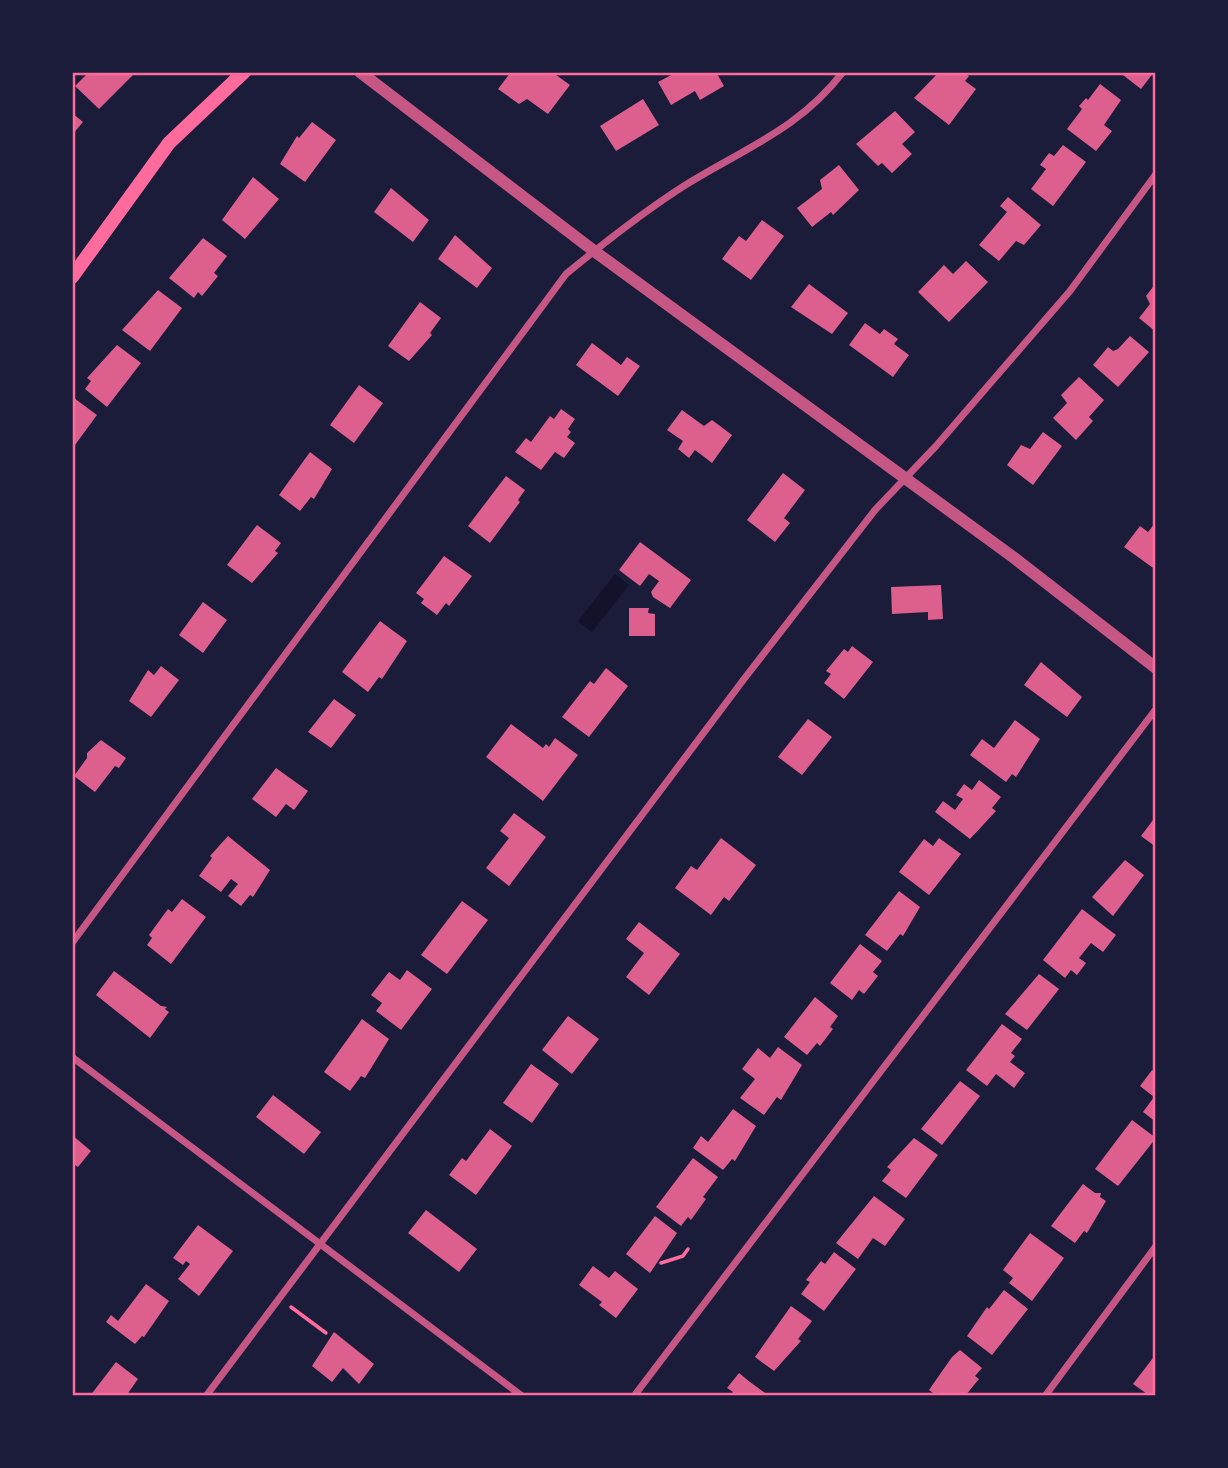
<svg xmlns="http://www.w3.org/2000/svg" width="1228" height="1468" font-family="'Asap Condensed',sans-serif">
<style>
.water{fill:#12122b}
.building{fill:#dd5f8e}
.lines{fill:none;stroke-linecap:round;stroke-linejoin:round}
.path{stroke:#ff6b9d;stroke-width:3.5}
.minor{stroke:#c65784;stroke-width:7}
.tertiary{stroke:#c65784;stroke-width:12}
.secondary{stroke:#ff6b9d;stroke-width:14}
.neatline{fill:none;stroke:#ff6b9d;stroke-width:2.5}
</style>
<rect width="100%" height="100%" fill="#1b1b3a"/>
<!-- water -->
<polygon class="water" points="615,574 629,585 592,632 578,621"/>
<!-- building -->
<g class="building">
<polygon points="89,72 136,72 99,109 75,86"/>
<polygon points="511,72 552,72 570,85 548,114 527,99 519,104 498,89"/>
<polygon points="677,72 716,72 724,86 700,100 695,91 671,105 658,82"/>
<polygon points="939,72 963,72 969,76 965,81 976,89 949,125 914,98"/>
<polygon points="1119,72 1154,72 1141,89"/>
<polygon points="1100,84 1121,100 1104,125 1112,131 1096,151 1067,129 1082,109 1079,106 1086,98 1088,100"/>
<polygon points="643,99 659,125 616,151 600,126"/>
<polygon points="895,111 915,132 902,144 912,154 892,173 882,163 878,166 856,144"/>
<polygon points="72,113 83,122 72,135"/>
<polygon points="312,122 336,140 305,182 280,164 297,136 299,138"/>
<polygon points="1063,145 1086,162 1053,206 1031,189 1046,169 1040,165 1049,153 1054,156"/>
<polygon points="839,165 859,190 833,215 831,212 812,227 797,208 822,189 820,180"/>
<polygon points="253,177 279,199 245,239 222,220"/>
<polygon points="391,188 429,220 413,242 374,212"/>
<polygon points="1008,197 1041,225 1024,245 1016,241 999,261 979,245 1007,212 1000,206"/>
<polygon points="762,220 784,236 751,280 722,259 739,236 746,241"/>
<polygon points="455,235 492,268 477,288 438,259"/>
<polygon points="203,238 227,256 214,273 218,276 202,296 198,292 194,298 169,278"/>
<polygon points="966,261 988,282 949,322 918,292 944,265 953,274"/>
<polygon points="1156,283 1156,332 1139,318 1150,304 1146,296"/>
<polygon points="809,284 848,313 832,334 791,307"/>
<polygon points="158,290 182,308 150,351 122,330"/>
<polygon points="420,302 441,318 430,333 432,335 409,361 388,346"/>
<polygon points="865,323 880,334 884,329 898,339 894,344 909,355 893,377 849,345"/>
<polygon points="1130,336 1149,352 1118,387 1093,365 1108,347 1113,351 1118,349"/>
<polygon points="592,343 621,365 627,357 640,366 618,396 576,365"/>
<polygon points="117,345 141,363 107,407 85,389 91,381 87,378"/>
<polygon points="1079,377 1104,400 1089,417 1093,421 1076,440 1053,418 1067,403 1061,395"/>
<polygon points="359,385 383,403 354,443 330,425"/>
<polygon points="74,398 97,415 72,449 72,401"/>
<polygon points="561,409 575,419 568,429 571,432 567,437 575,443 564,458 555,452 541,470 515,452 526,438 531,442 550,416 554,419"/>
<polygon points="682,410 704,426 712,420 732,435 712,463 695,450 689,458 678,449 683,441 667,430"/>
<polygon points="1043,432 1062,446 1033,485 1007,465 1021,445 1030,449"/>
<polygon points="310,452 332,469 314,499 311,497 300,511 279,495"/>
<polygon points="783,473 805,490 784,518 790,523 775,542 747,520"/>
<polygon points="506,476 525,490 518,500 520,502 490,543 468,526"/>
<polygon points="1155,523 1156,524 1156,570 1124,547 1140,526 1148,532"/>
<polygon points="257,525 281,543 275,551 278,553 252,583 227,565"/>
<polygon points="640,542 691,580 670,608 653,597 651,592 659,581 649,574 640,586 619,570"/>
<polygon points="444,556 472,576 449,606 446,603 437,615 421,603 424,599 416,593"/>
<polygon points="941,585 943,619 928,620 928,612 892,614 891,587"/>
<polygon points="203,602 227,620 203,653 179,635"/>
<polygon points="629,608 649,608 648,613 655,614 655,636 629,636"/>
<polygon points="380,621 407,641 382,679 379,677 368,692 342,672"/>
<polygon points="852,646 873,662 844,699 824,683 831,674 826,671 844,649 848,652"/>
<polygon points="1041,662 1082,697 1067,717 1024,685"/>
<polygon points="161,666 179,680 151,717 129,701 148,670 154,675"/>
<polygon points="606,668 628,686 589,737 562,717 590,681 594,684"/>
<polygon points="334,699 356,715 331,748 308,732"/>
<polygon points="808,719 832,737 802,775 778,757"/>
<polygon points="1015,720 1040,739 1016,777 1012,774 1006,782 970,755 982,739 994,748"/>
<polygon points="511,724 543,748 546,744 549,747 555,738 578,755 543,801 486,757"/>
<polygon points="101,740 126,758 119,768 115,766 95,792 74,776 87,758 87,753"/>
<polygon points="276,768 308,791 294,810 286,804 276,817 252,799"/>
<polygon points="979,780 1001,797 992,808 996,811 970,839 935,812 943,801 955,810 963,799 956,795 964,784 972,790"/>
<polygon points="514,813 546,837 509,886 486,868 509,838 500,831"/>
<polygon points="1156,816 1156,847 1141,836"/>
<polygon points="228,836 270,870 253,897 250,895 241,906 228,896 238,884 231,879 221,892 199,876 212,858 210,856"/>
<polygon points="721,838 756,865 729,901 724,897 711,915 675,888 691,866 697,870"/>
<polygon points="939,838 961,854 929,895 899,872 924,839 933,846"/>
<polygon points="1125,860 1144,875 1113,916 1092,897"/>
<polygon points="899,891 920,907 903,936 900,934 887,951 865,935"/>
<polygon points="182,899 206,917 171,964 147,945 152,938 149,935 168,909 172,912"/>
<polygon points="462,901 488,920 447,974 421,955"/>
<polygon points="1082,909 1116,935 1103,952 1091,943 1079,958 1086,963 1077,975 1071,970 1065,978 1043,960"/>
<polygon points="639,922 680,954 649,995 626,977 644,953 626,939"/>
<polygon points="860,944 882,961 873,972 878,976 864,994 859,990 852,1000 830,983"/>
<polygon points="407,970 432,989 401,1030 376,1011 382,1003 371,995 389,972 400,980"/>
<polygon points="114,971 161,1006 167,1007 165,1009 169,1012 150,1038 96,995"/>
<polygon points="1039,974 1059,989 1027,1030 1005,1014"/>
<polygon points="815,997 838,1016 830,1027 833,1029 820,1046 817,1043 807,1055 784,1037"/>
<polygon points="568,1016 599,1039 572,1074 542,1050"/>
<polygon points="362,1019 389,1039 365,1078 361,1076 350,1091 324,1072"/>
<polygon points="1002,1024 1022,1039 1011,1053 1015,1056 1010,1062 1025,1073 1014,1088 996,1074 987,1086 966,1070"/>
<polygon points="778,1047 802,1065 781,1100 777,1097 764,1115 740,1098 755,1079 742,1069 758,1048 770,1058"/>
<polygon points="531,1064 559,1084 532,1123 503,1103"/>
<polygon points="1152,1070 1156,1073 1156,1122 1143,1112 1154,1097 1140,1086"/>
<polygon points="960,1081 980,1096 942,1145 921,1129"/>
<polygon points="273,1095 321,1132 304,1154 256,1117"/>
<polygon points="733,1109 756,1126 735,1161 732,1159 723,1170 693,1148 701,1136 708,1142"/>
<polygon points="1132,1120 1156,1138 1118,1186 1095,1169"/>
<polygon points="490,1129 512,1146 476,1195 449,1175 462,1158 466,1161"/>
<polygon points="72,1135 91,1151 78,1167 75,1165 72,1170"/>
<polygon points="914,1138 938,1155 906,1198 882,1181 891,1170 887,1167"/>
<polygon points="693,1158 718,1177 703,1197 706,1199 691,1220 688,1217 681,1226 656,1207"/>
<polygon points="1083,1184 1095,1193 1101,1193 1100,1197 1106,1201 1087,1233 1084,1231 1075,1243 1051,1226"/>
<polygon points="874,1196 905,1219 885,1246 873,1238 858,1259 836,1243"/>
<polygon points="426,1210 477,1249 459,1272 408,1233"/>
<polygon points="655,1216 677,1233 650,1273 626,1254"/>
<polygon points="198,1225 233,1251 199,1296 178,1279 190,1264 186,1261 183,1265 173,1258"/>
<polygon points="1030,1233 1064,1258 1032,1301 1009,1283 1013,1278 1003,1270"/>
<polygon points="834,1252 856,1269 824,1311 801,1294 810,1282 806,1280 821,1261 825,1264"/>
<polygon points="593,1266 609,1278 615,1271 638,1289 616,1318 599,1305 602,1302 579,1285"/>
<polygon points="146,1284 169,1301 144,1337 142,1336 135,1344 106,1322 111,1315 118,1321"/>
<polygon points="1004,1290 1028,1309 992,1355 967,1336 987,1307 989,1309"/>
<polygon points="791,1306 812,1321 798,1339 801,1341 774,1371 755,1357"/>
<polygon points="334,1332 374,1364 359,1384 343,1368 332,1382 312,1366"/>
<polygon points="960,1350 982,1368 975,1376 979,1379 965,1396 937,1396 929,1390 952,1357"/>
<polygon points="1156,1354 1156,1396 1150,1396 1133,1384"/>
<polygon points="116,1362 138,1379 126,1396 90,1396"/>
<polygon points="739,1373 750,1382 769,1396 730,1396 733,1392 727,1388"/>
</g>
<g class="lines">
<!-- path -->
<g class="path">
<polyline points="661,1263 683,1256 688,1249"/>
<polyline points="291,1307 326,1333"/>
</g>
<!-- minor -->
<g class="minor">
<path d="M 72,943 L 566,274 C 605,242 644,211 687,184 C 747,147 799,129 843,72"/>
<polyline points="72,1057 522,1396"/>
<polyline points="206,1396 744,679 875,510 936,446 1070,291 1156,174"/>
<polyline points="634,1396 1156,709"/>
<polyline points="1045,1396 1156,1246"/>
</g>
<!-- tertiary -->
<polyline class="tertiary" points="360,72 594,251 1013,557 1156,668"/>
<!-- secondary -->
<polyline class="secondary" points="72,277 169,143 244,72"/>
</g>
<!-- border -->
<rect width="1228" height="1468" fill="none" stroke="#1b1b3a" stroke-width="147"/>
<rect x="74" y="74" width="1080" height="1320" class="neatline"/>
</svg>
